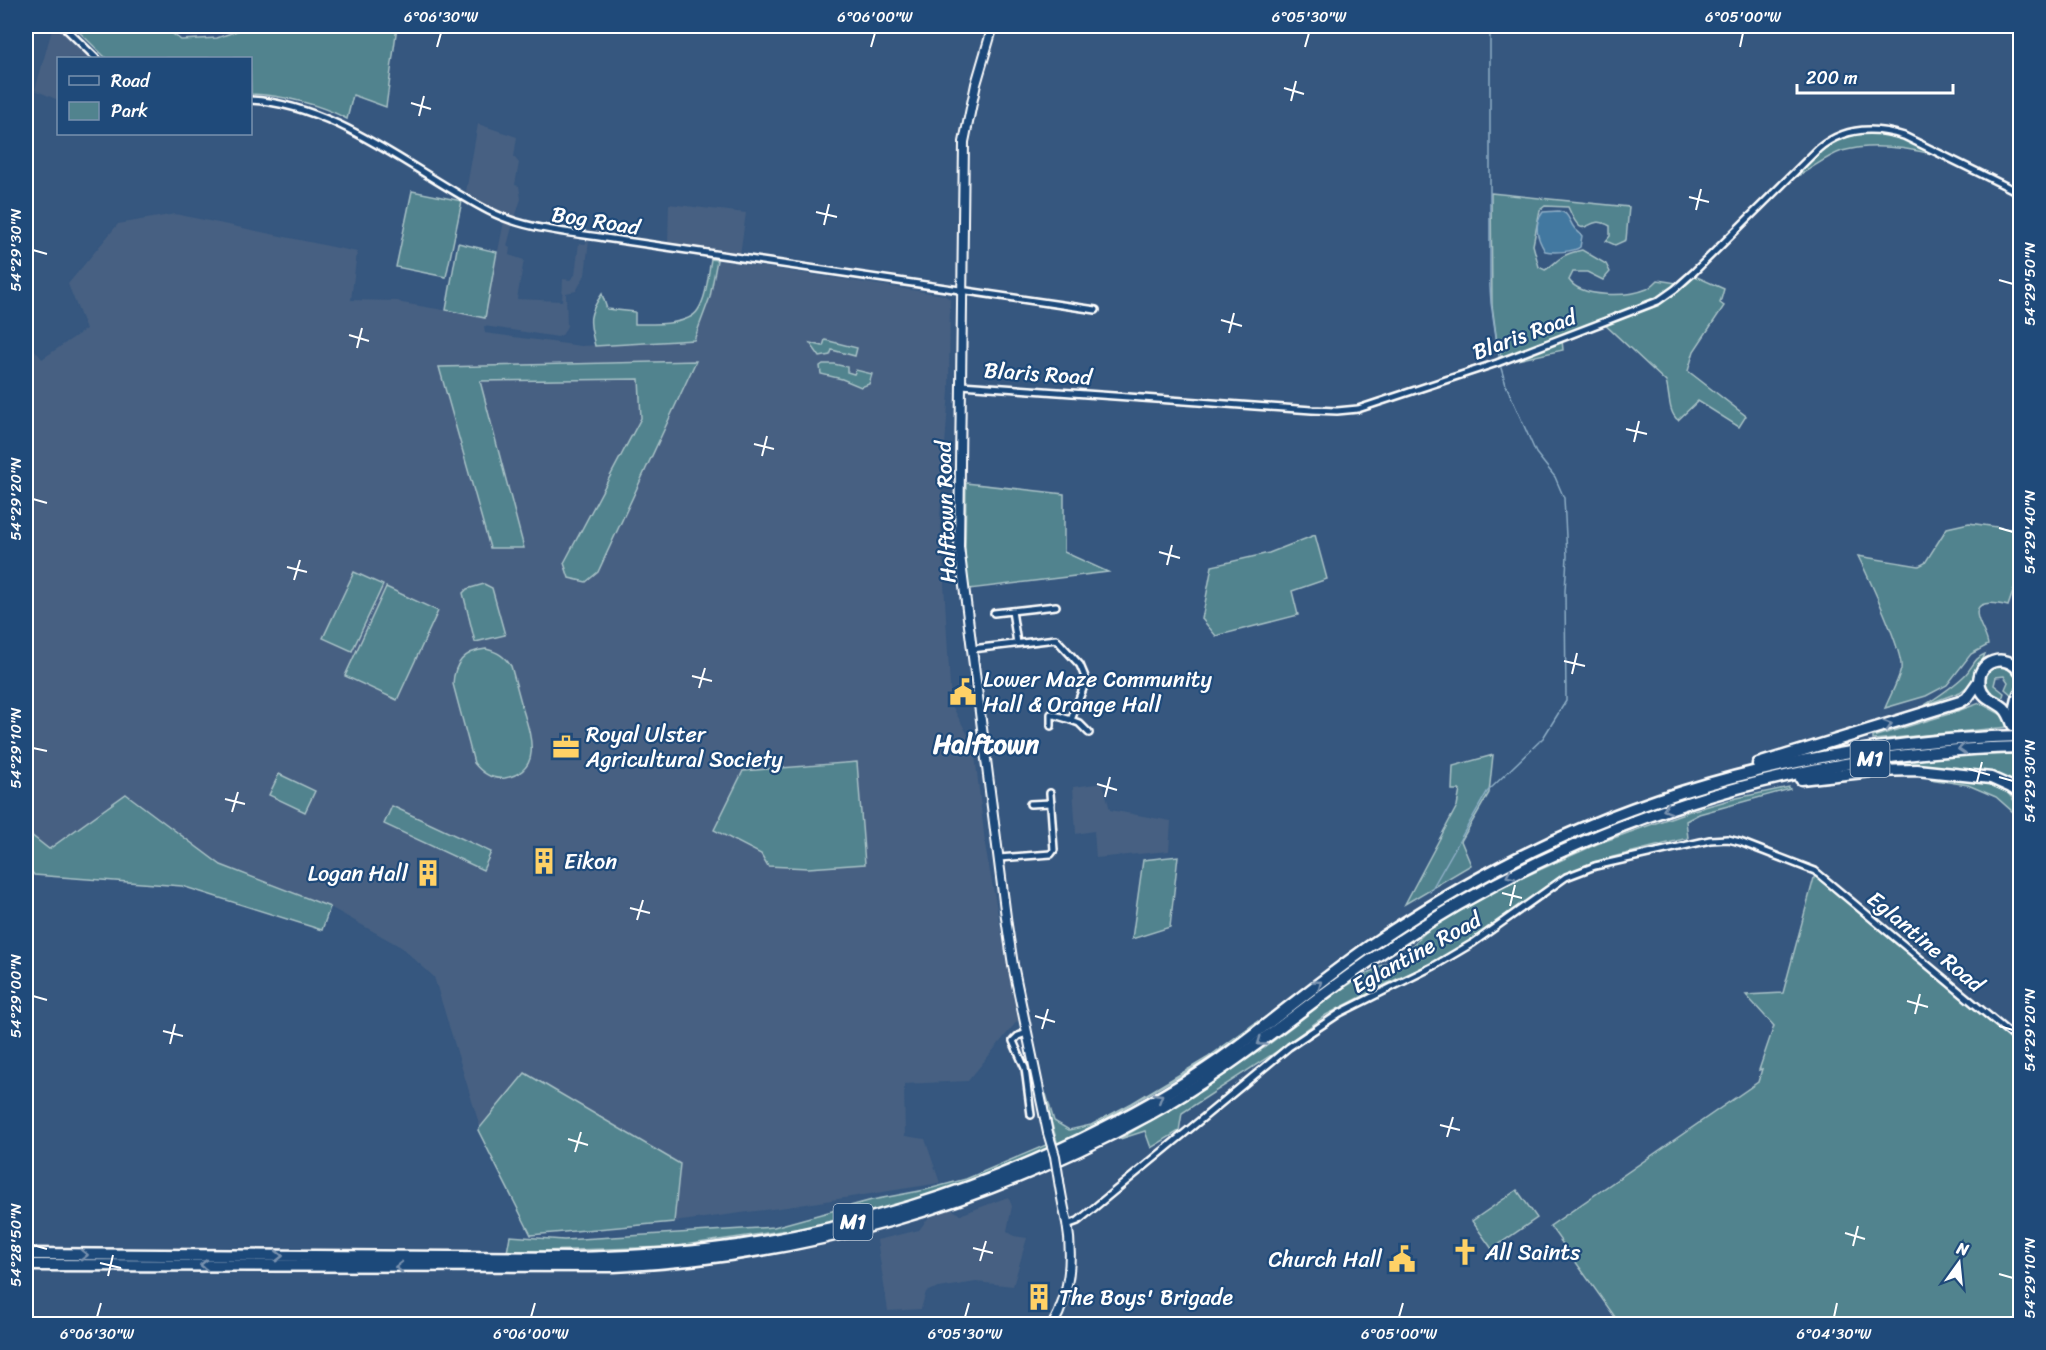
<svg xmlns="http://www.w3.org/2000/svg" width="2046" height="1350" font-family="Sriracha,sans-serif">
<style>
.built{fill:#466082}
.green{fill:#51838e;stroke:#a8c1c6;stroke-width:1.5}
.water{fill:#4378a0;stroke:#8eaec6;stroke-width:1.5}
.lines{fill:none;stroke-linecap:round;stroke-linejoin:round}
.stream{stroke:#8eaec6;stroke-width:1.5}
.street-casing{stroke:#fff;stroke-width:10}
.secondary-casing{stroke:#fff;stroke-width:12}
.highway-casing{stroke:#fff;stroke-width:15}
.street{stroke:#1f4a7a;stroke-width:5}
.secondary{stroke:#1f4a7a;stroke-width:8}
.highway{stroke:#1f4a7a;stroke-width:10}
.secondary-bridge-casing{stroke:#fff;stroke-width:12;stroke-linecap:butt}
.secondary-bridge{stroke:#1f4a7a;stroke-width:8}
.oneway{stroke:#7992af}
.ticks{fill:none;stroke:#fff;stroke-width:2}
.labels{text-anchor:middle;stroke-width:4.5;stroke-linejoin:round;paint-order:stroke}
.shield{fill:#1f4a7a;stroke:#bcc9d7;stroke-width:1.5}
.shield-label{font-size:21px;font-weight:bold;fill:#fff}
.street-label{font-size:22px;fill:#fff;stroke:#1f4a7a}
.poi-label{font-size:22px;fill:#fff;stroke:#1f4a7a;text-anchor:start}
.quarter-label{font-size:26px;font-weight:bold;fill:#fff;stroke:#1f4a7a}
.neatline{fill:none;stroke:#fff;stroke-width:2}
.ticks-label{font-size:15px;text-anchor:middle;fill:#fff}
</style>
<rect width="100%" height="100%" fill="#36577f"/>
<filter id="ink" filterUnits="userSpaceOnUse"><feTurbulence type="fractalNoise" baseFrequency=".0167" numOctaves="2"/><feDisplacementMap in="SourceGraphic" scale="12" xChannelSelector="R" yChannelSelector="G"/><feConvolveMatrix kernelMatrix="1 2 1 2 8 2 1 2 1" color-interpolation-filters="sRGB"/></filter>
<g filter="url(#ink)">
<!-- built -->
<g class="built">
<polygon points="53,26 61,26 94,58 58,58 58,100 35,90"/>
<polygon points="478,124 517,137 514,157 519,163 515,185 519,186 521,199 515,218 492,208 466,192"/>
<polygon points="669,204 746,213 740,255 668,244"/>
<polygon points="175,214 357,252 351,300 398,301 402,303 485,317 504,221 513,223 507,246 510,248 509,255 524,260 517,299 562,301 563,279 570,280 575,275 579,243 585,244 589,240 585,275 576,291 566,293 567,326 563,334 558,337 484,326 485,333 581,346 694,340 710,297 717,260 944,295 950,299 949,391 940,514 951,704 974,746 986,851 1018,1020 968,1081 904,1084 905,1136 925,1139 940,1183 787,1207 674,1222 680,1164 525,1074 480,1127 434,977 401,947 330,907 221,865 126,794 49,849 26,831 26,339 42,359 86,329 68,284 118,224"/>
<polygon points="1103,783 1110,810 1171,821 1169,851 1096,858 1094,831 1076,834 1073,787"/>
<polygon points="1008,1197 1012,1206 1007,1231 1014,1236 1027,1238 1013,1286 976,1282 933,1289 926,1292 921,1309 888,1311 877,1240 919,1230 929,1217 952,1209 960,1215"/>
</g>
<!-- green -->
<g class="green">
<path d="M 73,26 L 162,26 L 181,40 L 217,38 L 251,26 L 397,26 L 386,107 L 353,95 L 347,119 C 320,104 281,95 251,94 L 250,58 L 106,58 Z"/>
<path d="M 1868,132 L 1902,137 L 1932,154 C 1903,147 1871,143 1842,151 C 1827,156 1811,169 1796,177 C 1821,148 1830,139 1868,132 Z"/>
<polygon points="412,191 462,201 446,277 396,267"/>
<path d="M 1491,193 L 1629,207 L 1626,240 L 1615,245 L 1606,241 L 1610,236 L 1610,226 C 1585,211 1586,249 1568,207 L 1545,206 L 1540,210 L 1533,245 L 1539,267 L 1545,270 C 1552,266 1556,261 1562,257 C 1568,253 1575,252 1582,250 L 1606,264 L 1610,272 L 1603,280 L 1587,272 L 1573,272 L 1569,280 C 1581,298 1628,297 1647,289 C 1651,287 1654,284 1658,280 L 1683,284 L 1695,276 L 1724,289 L 1720,303 L 1724,306 L 1694,351 L 1688,371 L 1746,416 L 1739,427 L 1698,401 L 1678,420 C 1668,413 1670,394 1666,382 L 1601,321 L 1562,340 L 1563,350 L 1503,363 L 1497,342 L 1492,305 Z"/>
<polygon points="458,243 497,252 485,318 446,310"/>
<path d="M 711,259 L 717,260 L 710,297 L 694,340 L 595,346 C 589,321 587,316 602,294 L 607,309 L 635,312 L 635,324 C 652,324 688,326 698,310 C 707,296 708,275 711,259 Z"/>
<polygon points="825,340 857,348 855,356 832,350 830,355 820,357 810,343 823,346"/>
<polygon points="696,361 598,572 586,582 569,578 564,563 641,418 639,379 480,381 524,548 490,548 439,367"/>
<polygon points="823,364 834,364 847,367 847,372 854,374 856,370 872,374 869,384 861,387 842,379 821,374 820,366"/>
<polygon points="966,483 1064,494 1064,552 1108,572 969,589 965,560"/>
<path d="M 1969,523 L 2011,529 L 2020,526 L 2020,586 L 2015,586 L 2008,606 C 1996,603 1970,598 1979,621 C 1982,630 1987,636 1988,645 L 1971,654 L 1947,685 L 1926,696 L 1885,708 C 1890,696 1898,682 1901,669 C 1904,653 1867,574 1858,556 L 1919,566 L 1925,563 L 1947,528 Z"/>
<polygon points="1315,535 1327,579 1292,591 1298,615 1216,636 1202,619 1212,566 1269,553"/>
<polygon points="354,572 383,585 352,651 323,638"/>
<polygon points="484,584 492,588 505,635 475,642 463,593 467,589"/>
<polygon points="386,587 438,611 397,700 345,676"/>
<path d="M 486,649 C 498,652 504,656 511,666 C 515,680 519,695 523,710 C 531,736 543,771 505,778 C 492,780 482,773 474,763 L 453,684 C 454,663 464,651 486,649 Z"/>
<path d="M 1985,654 L 1973,682 L 1960,692 L 1925,705 C 1939,696 1953,687 1965,675 C 1973,667 1974,658 1985,654 Z"/>
<path d="M 2006,664 L 2017,674 L 2018,685 L 2012,695 L 2005,689 L 2008,682 L 2004,676 L 1996,677 L 1994,685 L 2004,693 L 2002,699 L 1986,691 C 1981,670 1987,667 2006,664 Z"/>
<polygon points="1980,703 2004,716 2009,727 1873,740 1873,737 1949,714"/>
<polygon points="2016,751 2017,771 2014,782 1991,774 1884,765 1885,763"/>
<polygon points="1493,755 1489,793 1461,841 1471,865 1405,904 1457,806 1460,790 1452,790 1453,766"/>
<polygon points="857,762 865,864 808,868 768,866 761,854 714,830 743,771"/>
<polygon points="279,774 315,791 305,812 269,795"/>
<path d="M 1930,777 C 1951,776 1988,778 2005,791 C 2011,795 2015,803 2020,808 L 2020,818 L 1996,797 L 1968,785 L 1930,779 Z"/>
<polygon points="1789,787 1790,789 1699,814 1686,821 1688,838 1593,862 1558,878 1502,920 1469,942 1435,962 1390,982 1326,1015 1276,1052 1182,1113 1179,1131 1151,1148 1145,1131 1120,1139 1208,1086 1264,1048 1343,988 1382,965 1397,960 1429,929 1495,890 1597,844 1650,825 1690,811 1737,798"/>
<polygon points="126,794 221,865 330,907 322,930 182,886 34,875 26,864 26,831 49,849"/>
<polygon points="392,806 491,852 483,870 384,824"/>
<polygon points="1178,856 1170,927 1132,939 1143,860"/>
<polygon points="1815,874 2020,1046 2020,1324 1620,1324 1550,1226 1758,1082 1762,1069 1759,1070 1774,1026 1746,995 1783,993"/>
<polygon points="1258,1021 1259,1023 1202,1063 1112,1115 1088,1131 1058,1145 1049,1114 1046,1094 1054,1121 1069,1130 1091,1125 1132,1103 1207,1058"/>
<polygon points="525,1073 680,1164 674,1222 531,1235 478,1130"/>
<polygon points="1046,1145 1048,1149 964,1183 902,1203 823,1225 670,1247 507,1252 510,1236 564,1240 774,1227 872,1200 925,1190 966,1179"/>
<polygon points="1517,1190 1537,1218 1492,1249 1472,1221"/>
</g>
<!-- water -->
<path class="water" d="M 1558,211 C 1570,212 1568,221 1575,229 C 1577,231 1580,233 1582,236 L 1580,247 C 1574,252 1553,253 1545,251 C 1537,238 1533,225 1543,212 Z"/>
<g class="lines">
<!-- stream -->
<g class="stream">
<polyline points="1490,26 1490,286 1491,303 1499,357"/>
<polyline points="1430,892 1487,792 1543,738 1566,701 1565,591 1567,556 1564,498 1555,477 1536,453 1506,385 1501,368"/>
</g>
<defs>
<g id="street">
<polyline points="63,26 96,58"/>
<path d="M 250,100 C 336,104 415,173 489,211 C 524,229 567,232 605,238 L 1096,310"/>
<path d="M 961,385 L 1312,410 L 1337,411 L 1358,409 L 1497,363 L 1658,301 L 1675,289 L 1694,272 L 1818,149 C 1844,127 1873,126 1904,136 L 2020,193"/>
<polyline points="1012,611 1017,643"/>
<polyline points="994,613 1056,606"/>
<polyline points="972,649 1056,639 1080,665 1085,677 1084,686 1071,720 1079,723 1089,733"/>
<polyline points="1051,726 1051,714 1071,720"/>
<polyline points="1030,804 1051,803"/>
<polyline points="999,858 1051,854 1054,850 1050,793"/>
<polyline points="1027,1033 1018,1036 1013,1041 1025,1068 1031,1115"/>
<polyline points="1067,1225 1078,1221 1089,1212 1289,1047 1340,1013 1434,966 1473,943 1566,877 1595,866 1710,840 1728,839 1740,842 1815,871 2020,1042"/>
</g>
<g id="secondary">
<polyline points="993,26 976,84 964,142 959,547 1007,925 1013,965 1048,1133"/>
<path d="M 1053,1324 C 1070,1295 1073,1256 1067,1223 C 1064,1209 1061,1195 1059,1181"/>
</g>
<g id="highway">
<polyline points="2019,694 2016,707 2020,722"/>
<path d="M 2013,725 C 2011,719 2008,712 2004,708 C 1995,700 1983,699 1980,686 C 1974,661 2007,651 2020,672"/>
<polyline points="1758,764 1960,702 1967,698 1979,681"/>
<polyline points="1801,779 1872,771 1917,770 1991,778 2011,787 2020,793"/>
<path d="M 26,1254 L 573,1258 C 618,1257 662,1255 706,1250 C 844,1234 981,1191 1104,1128 C 1143,1108 1183,1085 1219,1060 C 1275,1020 1326,975 1383,937 C 1446,895 1513,857 1583,828 C 1721,770 1872,740 2020,736"/>
<path d="M 26,1265 L 614,1266 C 802,1257 983,1205 1148,1115 C 1234,1068 1306,1003 1387,949 C 1576,822 1793,752 2020,747"/>
</g>
</defs>
<!-- street casing -->
<use href="#street" class="street-casing"/>
<!-- secondary casing -->
<use href="#secondary" class="secondary-casing"/>
<!-- highway casing -->
<use href="#highway" class="highway-casing"/>
<!-- street -->
<use href="#street" class="street"/>
<!-- secondary -->
<use href="#secondary" class="secondary"/>
<!-- highway -->
<use href="#highway" class="highway"/>
<defs>
<polyline id="secondary-bridge" points="1048,1133 1055,1156 1059,1181"/>
</defs>
<!-- secondary-bridge casing -->
<use href="#secondary-bridge" class="secondary-bridge-casing"/>
<!-- secondary-bridge -->
<use href="#secondary-bridge" class="secondary-bridge"/>
</g>
<!-- one-way arrows -->
<defs><path id="oneway-chevron" d="M-2-3.5L2.5 0L-2 3.5" fill="none" stroke-width="1.6" stroke-linecap="round" stroke-linejoin="round" transform="scale(1.5)"/></defs>
<g class="oneway">
<use href="#oneway-chevron" transform="translate(1888 725) rotate(-17)"/>
<use href="#oneway-chevron" transform="translate(1962 749) rotate(176)"/>
<use href="#oneway-chevron" transform="translate(1667 809) rotate(162)"/>
<use href="#oneway-chevron" transform="translate(1510 875) rotate(154)"/>
<use href="#oneway-chevron" transform="translate(1318 984) rotate(-37)"/>
<use href="#oneway-chevron" transform="translate(1261 1042) rotate(144)"/>
<use href="#oneway-chevron" transform="translate(1159 1097) rotate(-32)"/>
<use href="#oneway-chevron" transform="translate(84 1255)"/>
<use href="#oneway-chevron" transform="translate(279 1256)"/>
<use href="#oneway-chevron" transform="translate(204 1265) rotate(-180)"/>
<use href="#oneway-chevron" transform="translate(399 1267) rotate(-180)"/>
</g>
</g>
<!-- ticks -->
<path class="ticks" d="M 437,47 L 441,33M 871,47 L 875,33M 1305,47 L 1309,33M 1740,47 L 1743,33M 1284,88 L 1304,94M 1291,101 L 1296,81M 411,103 L 431,109M 419,116 L 424,96M 1689,197 L 1709,202M 1696,210 L 1701,189M 816,212 L 837,217M 824,225 L 829,204M 33,250 L 47,254M 1999,280 L 2013,284M 1221,320 L 1242,326M 1229,333 L 1234,313M 349,335 L 369,341M 357,348 L 362,328M 1626,429 L 1647,434M 1634,442 L 1639,421M 754,444 L 774,449M 762,456 L 767,436M 33,499 L 47,503M 1999,528 L 2013,532M 1159,552 L 1180,558M 1167,565 L 1172,545M 287,567 L 307,572M 294,580 L 300,560M 1564,661 L 1585,666M 1572,674 L 1577,653M 692,676 L 712,681M 699,688 L 705,668M 33,748 L 47,751M 1969,769 L 1990,775M 1999,777 L 2013,781M 1977,782 L 1982,762M 1097,784 L 1117,790M 1105,797 L 1110,777M 225,799 L 245,804M 232,812 L 238,792M 1502,893 L 1522,898M 1510,906 L 1515,885M 630,908 L 650,913M 637,920 L 643,900M 33,996 L 47,1000M 1907,1001 L 1928,1007M 1915,1014 L 1920,994M 1035,1016 L 1055,1022M 1999,1026 L 2013,1030M 1042,1029 L 1048,1009M 163,1031 L 183,1036M 170,1044 L 175,1024M 1440,1125 L 1460,1130M 1447,1137 L 1453,1117M 568,1139 L 588,1145M 575,1152 L 581,1132M 1845,1233 L 1865,1239M 33,1245 L 47,1249M 1853,1246 L 1858,1226M 973,1248 L 993,1253M 980,1261 L 986,1241M 100,1263 L 121,1268M 1999,1274 L 2013,1278M 108,1276 L 113,1255M 97,1317 L 101,1303M 531,1317 L 535,1303M 965,1317 L 969,1303M 1399,1317 L 1403,1303M 1834,1317 L 1837,1303"/>
<!-- icons -->
<defs>
<symbol id="civic-bare" viewBox="-9 -9 18 18"><path d="M-.6-6.5H3V-4.5H.6V-3L4-1V1h2V6H-6V1h2V-1L-.6-3ZM-1.2 2.5V6h2.4V2.5Z" fill="#ffd166" stroke="#1f4a7a" stroke-width="2.5" paint-order="stroke"/></symbol>
<symbol id="office-bare" viewBox="-9 -9 18 18"><path d="M-6-3h4V-5.5h4V-3h4V5H-6ZM-1-4.5V-3h2v-1.5ZM-6 0V1H6V0Z" fill="#ffd166" stroke="#1f4a7a" stroke-width="2.5" paint-order="stroke"/></symbol>
<symbol id="building-bare" viewBox="-9 -9 18 18"><path d="M-4-6H4V6H1V3H-1V6H-4ZM-2.5-4.3h1.7v1.8h-1.7ZM.8-4.3h1.7v1.8H.8ZM-2.5-1h1.7V.8h-1.7ZM.8-1h1.7V.8H.8Z" fill="#ffd166" stroke="#1f4a7a" stroke-width="2.5" paint-order="stroke"/></symbol>
<symbol id="church-bare" viewBox="-9 -9 18 18"><path d="M-1.2-6h2.4v3.5h3.3v2.4h-3.3V6h-2.4V-.1h-3.3v-2.4h3.3Z" fill="#ffd166" stroke="#1f4a7a" stroke-width="2.5" paint-order="stroke"/></symbol>
</defs>
<g fill-rule="evenodd">
<use href="#civic-bare" x="944" y="673" width="38" height="38"/>
<use href="#office-bare" x="547" y="728" width="38" height="38"/>
<use href="#building-bare" x="525" y="842" width="38" height="38"/>
<use href="#building-bare" x="409" y="854" width="38" height="38"/>
<use href="#church-bare" x="1446" y="1233" width="38" height="38"/>
<use href="#civic-bare" x="1383" y="1240" width="38" height="38"/>
<use href="#building-bare" x="1020" y="1278" width="38" height="38"/>
</g>
<g class="labels">
<!-- shield labels -->
<g class="shield">
<rect x="1850.5" y="741" width="39" height="36" rx="4.5"/>
<rect x="833.5" y="1204" width="39" height="36" rx="4.5"/>
</g>
<g class="shield-label">
<text x="1870" y="766">M1</text>
<text x="853" y="1229">M1</text>
</g>
<!-- street labels -->
<g class="street-label">
<text transform="translate(596 220) rotate(9)" y="8">Bog Road</text>
<text transform="translate(1524 334) rotate(-20)" y="8">Blaris Road</text>
<text transform="translate(1038 373) rotate(4)" y="8">Blaris Road</text>
<text transform="translate(945 512) rotate(-92)" y="8">Halftown Road</text>
<text transform="translate(1926 941) rotate(40)" y="8">Eglantine Road</text>
<text transform="translate(1416 952) rotate(-29)" y="8">Eglantine Road</text>
</g>
<!-- poi labels -->
<g class="poi-label">
<text x="983" y="687">Lower Maze Community<tspan x="983" dy="25">Hall &amp; Orange Hall</tspan></text>
<text x="586" y="742">Royal Ulster<tspan x="586" dy="25">Agricultural Society</tspan></text>
<text x="564" y="869">Eikon</text>
<text x="408" y="881" text-anchor="end">Logan Hall</text>
<text x="1485" y="1260">All Saints</text>
<text x="1382" y="1267" text-anchor="end">Church Hall</text>
<text x="1059" y="1305">The Boys' Brigade</text>
</g>
<!-- quarter labels -->
<g class="quarter-label">
<text x="986" y="753">Halftown</text>
</g>
</g>
<!-- margin -->
<rect width="2046" height="1350" fill="none" stroke="#1f4a7a" stroke-width="66"/>
<!-- legend -->
<rect x="57" y="57" width="195" height="78" fill="#1f4a7a" stroke="#7992af" stroke-width="1.5"/>
<rect x="69" y="76" width="30" height="9" fill="#1f4a7a" stroke="#7992af" stroke-width="1.5"/>
<text x="111" y="87" font-size="18" fill="#ffffff">Road</text>
<rect x="69" y="102" width="30" height="18" fill="#51838e" stroke="#7992af" stroke-width="1.5"/>
<text x="111" y="117" font-size="18" fill="#ffffff">Park</text>
<!-- north arrow -->
<g transform="translate(1959 1263) rotate(15)" stroke="#1f4a7a" stroke-width="4.5" paint-order="stroke">
<path d="M0-4.5L10 22L0 15L-10 22Z" fill="#ffffff"/>
<text y="-9" font-size="16" font-weight="bold" text-anchor="middle" fill="#ffffff">N</text>
</g>
<!-- scale -->
<path d="M1797 84v9h156v-9" fill="none" stroke="#ffffff" stroke-width="3"/>
<text x="1806" y="84" font-size="18" fill="#ffffff" stroke="#1f4a7a" stroke-width="4.5" paint-order="stroke">200 m</text>
<rect x="33" y="33" width="1980" height="1284" class="neatline"/>
<g class="ticks-label">
<text x="441" y="22">6°06'30"W</text>
<text x="875" y="22">6°06'00"W</text>
<text x="1309" y="22">6°05'30"W</text>
<text x="1743" y="22">6°05'00"W</text>
<text transform="translate(16 250) rotate(-90)" y="5">54°29'30"N</text>
<text transform="translate(2030 284) rotate(-90)" y="5">54°29'50"N</text>
<text transform="translate(16 499) rotate(-90)" y="5">54°29'20"N</text>
<text transform="translate(2030 532) rotate(-90)" y="5">54°29'40"N</text>
<text transform="translate(16 748) rotate(-90)" y="5">54°29'10"N</text>
<text transform="translate(2030 781) rotate(-90)" y="5">54°29'30"N</text>
<text transform="translate(16 996) rotate(-90)" y="5">54°29'00"N</text>
<text transform="translate(2030 1030) rotate(-90)" y="5">54°29'20"N</text>
<text transform="translate(16 1245) rotate(-90)" y="5">54°28'50"N</text>
<text transform="translate(2030 1278) rotate(-90)" y="5">54°29'10"N</text>
<text x="97" y="1339">6°06'30"W</text>
<text x="531" y="1339">6°06'00"W</text>
<text x="965" y="1339">6°05'30"W</text>
<text x="1399" y="1339">6°05'00"W</text>
<text x="1834" y="1339">6°04'30"W</text>
</g>
</svg>
